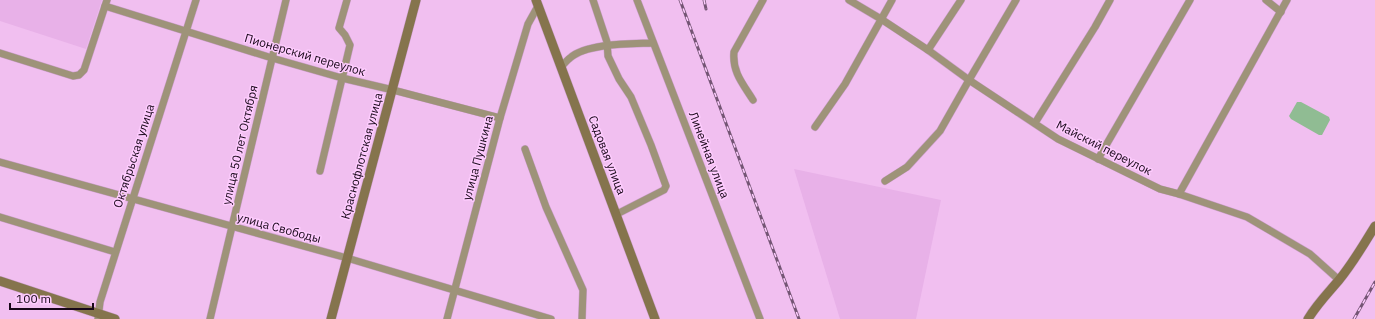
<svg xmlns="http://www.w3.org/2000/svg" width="1375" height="319" font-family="'IBM Plex Sans',sans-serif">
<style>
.built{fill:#e8b1e8}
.green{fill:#90bc93}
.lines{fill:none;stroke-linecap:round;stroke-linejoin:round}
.street-casing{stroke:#ca9ec9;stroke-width:8}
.secondary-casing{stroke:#ca9ec9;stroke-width:10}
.street{stroke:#9e9379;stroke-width:7}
.secondary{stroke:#85744d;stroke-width:9}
.rail-casing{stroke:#745574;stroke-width:3}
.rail{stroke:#feccfe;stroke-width:1.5;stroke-dasharray:4.5;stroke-linecap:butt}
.labels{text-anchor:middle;stroke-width:3;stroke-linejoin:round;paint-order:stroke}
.street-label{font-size:12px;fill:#180719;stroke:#feccfe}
</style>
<rect width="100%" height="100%" fill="#f1bff0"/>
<!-- built -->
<g class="built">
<polygon points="0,0 102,0 86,49 0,21"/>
<polygon points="794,169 941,200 916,319 840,319"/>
</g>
<!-- green -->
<polygon class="green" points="1297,102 1301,102 1329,117 1330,120 1322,135 1319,135 1291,119 1289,116"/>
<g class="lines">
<defs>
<g id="street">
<polyline points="593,0 607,42 608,56 619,79 631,97 651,145 666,186 664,190 617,214"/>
<polyline points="637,0 760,319"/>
<polyline points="849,0 881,19 928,50 969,80 1058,139 1160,189 1179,194 1247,217 1310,254 1339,280"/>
<polyline points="1266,0 1281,12"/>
<polyline points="105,6 272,58 342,78 393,90 500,118"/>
<polyline points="928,50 961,0"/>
<polyline points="0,53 73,76 79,75 84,70 107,0"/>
<path d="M 561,67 C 564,64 567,60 570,58 C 587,43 631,44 653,43"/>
<path d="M 753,100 C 743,84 732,72 734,52 L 763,0"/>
<polyline points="1035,123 1095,27 1110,0"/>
<polyline points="815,127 845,84 892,0"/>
<polyline points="525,149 546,207 583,290 582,319"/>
<polyline points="1098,159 1190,0"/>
<polyline points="0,162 347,258 551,319"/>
<polyline points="320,171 350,45 345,35 339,28 347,0"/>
<polyline points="885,181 907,167 940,131 969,80 1016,0"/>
<polyline points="1179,194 1287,0"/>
<polyline points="0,217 115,252"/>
<polyline points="98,319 100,302 196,0"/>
<polyline points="210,319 286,0"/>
<polyline points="447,319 500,118 528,24 538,6"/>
</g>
<g id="secondary">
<polyline points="536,0 655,319"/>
<polyline points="0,281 115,319"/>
<polyline points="331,319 416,0"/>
<path d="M 1308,319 C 1317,304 1328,293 1339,280 C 1353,263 1364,244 1375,226"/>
</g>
</defs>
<!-- street casing -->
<use href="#street" class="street-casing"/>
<!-- secondary casing -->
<use href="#secondary" class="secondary-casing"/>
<!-- street -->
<use href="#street" class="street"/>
<!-- secondary -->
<use href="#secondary" class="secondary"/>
<defs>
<g id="rail">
<polyline points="680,0 799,319"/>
<polyline points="704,0 706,9"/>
<polyline points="1354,319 1375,282"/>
</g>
</defs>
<!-- rail casing -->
<use href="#rail" class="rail-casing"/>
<!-- rail -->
<use href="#rail" class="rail"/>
</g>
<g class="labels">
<!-- street labels -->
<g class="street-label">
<text transform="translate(305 55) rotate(16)" y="4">Пионерский переулок</text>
<text transform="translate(240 145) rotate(-77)" y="4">улица 50 лет Октября</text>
<text transform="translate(1104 148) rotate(27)" y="4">Майский переулок</text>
<text transform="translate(607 155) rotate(69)" y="4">Садовая улица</text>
<text transform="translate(709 155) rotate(69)" y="4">Линейная улица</text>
<text transform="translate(134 156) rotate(-72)" y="4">Октябрьская улица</text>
<text transform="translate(362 156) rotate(-75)" y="4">Краснофлотская улица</text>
<text transform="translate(478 158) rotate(-75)" y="4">улица Пушкина</text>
<text transform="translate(279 228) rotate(15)" y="4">улица Свободы</text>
</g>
</g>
<!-- scale -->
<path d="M10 303v6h83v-6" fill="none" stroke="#180719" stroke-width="2"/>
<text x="16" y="303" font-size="12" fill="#180719" stroke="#feccfe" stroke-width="3" paint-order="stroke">100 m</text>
</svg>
